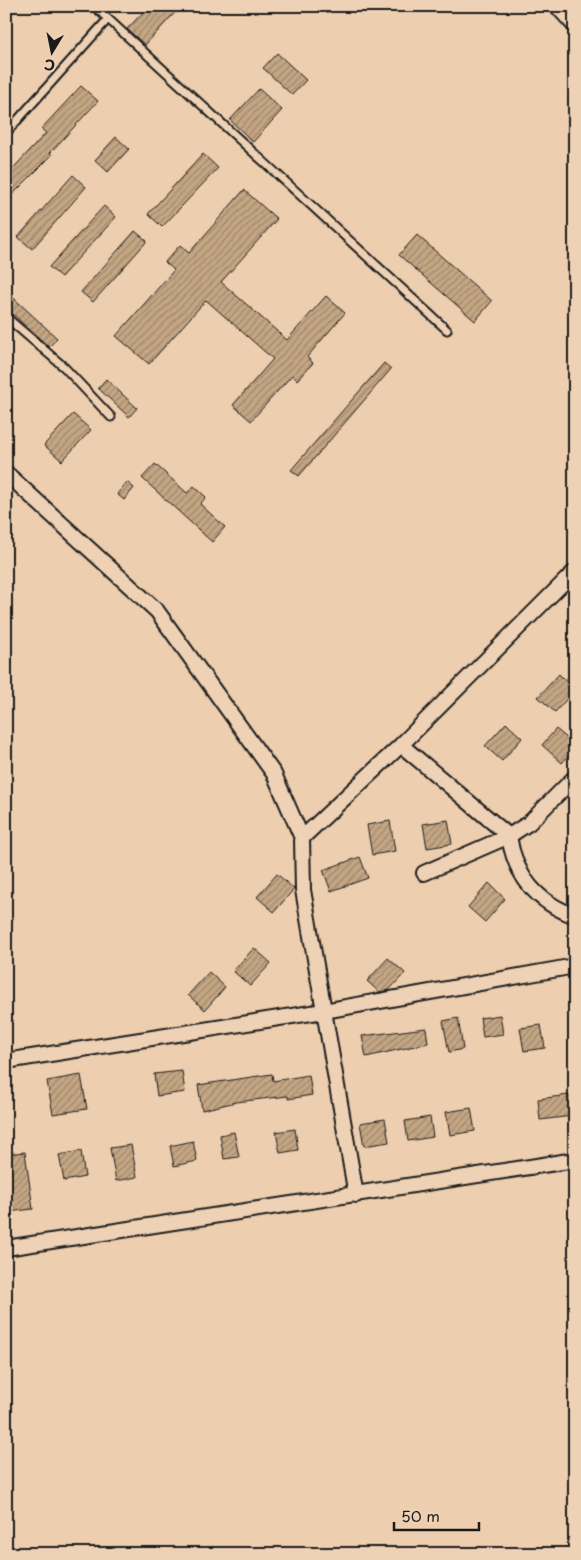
<svg xmlns="http://www.w3.org/2000/svg" width="581" height="1560" font-family="'Playpen Sans',sans-serif">
<style>
.building{fill:url(#building-hatch);stroke:#1c1c1c}
.lines{fill:none;stroke-linecap:round;stroke-linejoin:round}
.service-casing{stroke:#1c1c1c;stroke-width:11}
.minor-casing{stroke:#1c1c1c;stroke-width:18}
.service{stroke:#efd2b6;stroke-width:7}
.minor{stroke:#efd2b6;stroke-width:14}
</style>
<defs>
<pattern id="building-hatch" width="6" height="6" patternUnits="userSpaceOnUse" patternTransform="scale(1.25)"><rect width="6" height="6" fill="#c4a683"/><path d="M-1 1l2-2M0 6l6-6M5 7l2-2" fill="none" stroke="#9e866a"/></pattern>
</defs>
<rect width="100%" height="100%" fill="#edceae"/>
<filter id="ink" filterUnits="userSpaceOnUse"><feTurbulence type="fractalNoise" baseFrequency=".02" numOctaves="2"/><feDisplacementMap in="SourceGraphic" scale="10" xChannelSelector="R" yChannelSelector="G"/><feConvolveMatrix kernelMatrix="1 2 1 2 8 2 1 2 1" color-interpolation-filters="sRGB"/></filter>
<g filter="url(#ink)">
<path class="building" d="M149,6h32l-36,39 -18,-16z
M277,53l29,27 -14,15 -29,-27z
M81,86l17,15 -48,52 2,2 -46,46v-25l40,-43 -5,-4z
M259,89l23,21 -29,32 -23,-22z
M116,137l13,12 -21,23 -13,-12z
M203,154l15,14 -56,59 -14,-13z
M73,175l13,12 -54,62 -14,-12z
M244,190l33,29 -56,63 66,58 39,-44 19,17 -38,44 6,6 -16,17 -5,-5 -41,46 -18,-16 40,-46 -67,-59 -57,64 -33,-28 58,-66 -9,-8 15,-17 9,8z
M104,206l12,11 -55,60 -12,-10z
M135,231l12,10 -54,61 -12,-10z
M417,235l75,66 -17,20 -76,-66z
M6,291l51,47 -8,9 -43,-39z
M384,363l7,6 -92,107 -8,-6z
M106,379l31,29 -8,9 -31,-29z
M73,414l18,16 -29,31 -18,-16z
M155,464l32,29 7,-7 12,11 -6,7 25,23 -13,15 -70,-64z
M127,482l7,6 -10,12 -7,-6z
M559,674l16,16 -20,22 -17,-15z
M506,723l16,15 -20,23 -17,-15z
M556,729l19,16v3l-13,15 -20,-18z
M448,820l4,24 -25,4 -4,-24z
M390,821l5,30 -23,4 -5,-30z
M360,857l8,21 -37,13 -8,-21z
M277,874l17,15 -20,23 -17,-15z
M489,883l16,16 -20,23 -17,-15z
M254,948l17,15 -21,23 -17,-15z
M388,958l17,15 -16,17 -10,2 -12,-11z
M209,972l16,15 -20,23 -17,-15z
M500,1015l3,19 -20,3 -3,-19z
M458,1018l5,31 -14,3 -6,-31z
M541,1025l4,23 -21,3 -4,-23z
M426,1028l2,15 -62,14 -4,-21z
M182,1071l3,21 -28,4 -3,-22z
M272,1074l1,7 36,-6 3,20 -24,4v-3l-52,6 -34,8 -4,-25z
M81,1075l6,34 -34,5 -6,-33z
M569,1095l3,21 -32,4 -2,-21z
M471,1108l4,23 -25,4 -4,-23z
M430,1117l3,20 -25,4 -3,-20z
M385,1119l4,23 -25,4 -4,-23z
M295,1129l3,21 -18,3 -4,-21z
M234,1132l5,25 -15,2 -4,-24z
M193,1141l4,20 -23,5 -4,-20z
M131,1145l6,32 -21,4 -6,-33z
M81,1151l4,26 -21,4 -5,-26z
M25,1152l8,57 -25,3 -2,-58z"/>
<g class="lines">
<defs>
<path id="service" d="M94,6l353,324
M6,133l102,-114
M6,317l58,50 47,50"/>
<path id="minor" d="M557,6l18,20
M6,473l151,138 117,163 28,64 1,52 53,305
M401,745l108,91c6,40 27,66 66,80
M302,838l99,-93 174,-174
M424,873l85,-37 20,-13 46,-46
M6,1061l318,-50 251,-45
M6,1248l569,-88"/>
</defs>
<use href="#service" class="service-casing"/>
<use href="#minor" class="minor-casing"/>
<use href="#service" class="service"/>
<use href="#minor" class="minor"/>
</g>
</g>
<rect width="581" height="1560" fill="none" stroke="#efd2b6" stroke-width="25"/>
<rect x="12" y="12" width="556" height="1535" fill="none" stroke="#1c1c1c" stroke-width="2" filter="url(#ink)"/>
<g transform="translate(52 52) rotate(190)" stroke="#efd2b6" stroke-width="4" paint-order="stroke">
<path d="M0-4L9 19L0 12L-9 19Z" fill="#1c1c1c"/>
<text y="-8" font-size="14" font-weight="bold" text-anchor="middle" fill="#1c1c1c">С</text>
</g>
<path d="M394 1522v8h85v-8" fill="none" stroke="#1c1c1c" stroke-width="2.5"/>
<text x="401" y="1522" font-size="15" fill="#1c1c1c" stroke="#efd2b6" stroke-width="4" paint-order="stroke">50 m</text>
</svg>
